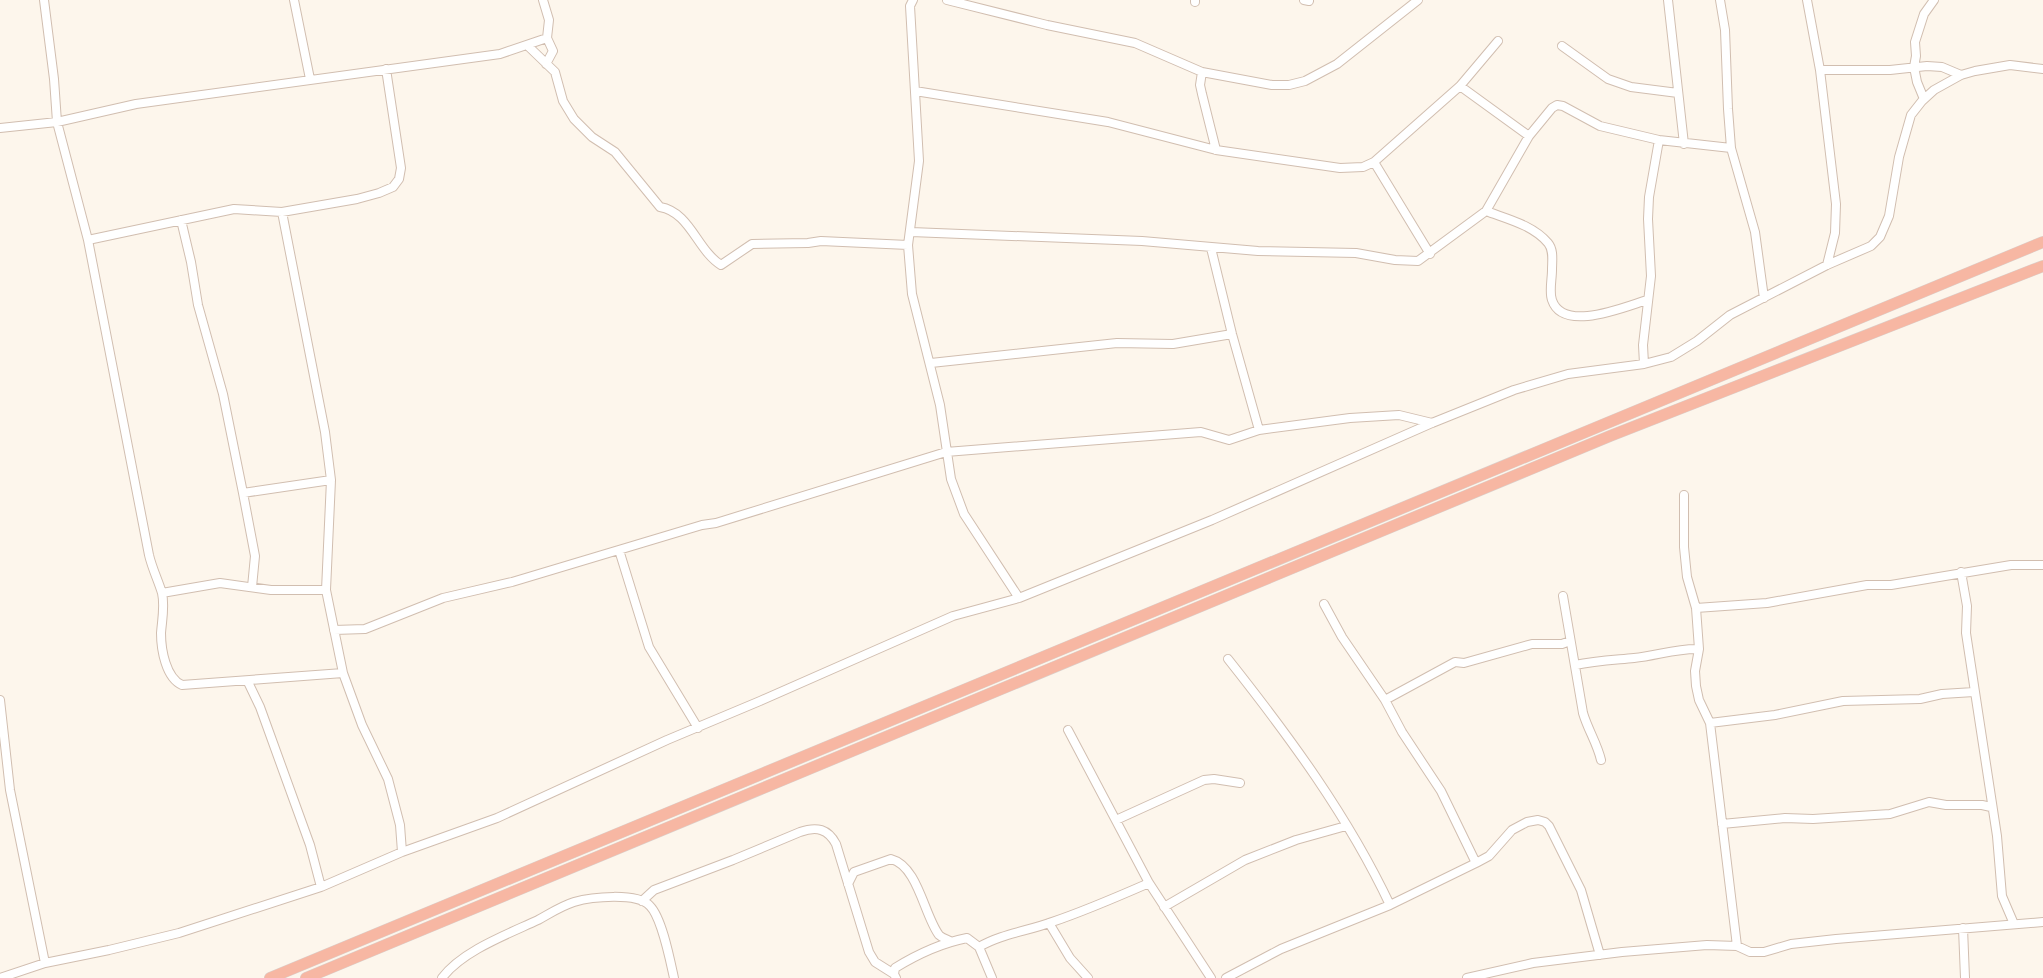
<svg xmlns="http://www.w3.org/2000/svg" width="2043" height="978" font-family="'Nunito Sans',sans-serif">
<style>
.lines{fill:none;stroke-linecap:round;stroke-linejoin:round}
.minor-casing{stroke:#d1beb0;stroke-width:10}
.highway-casing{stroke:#dad1cd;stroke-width:12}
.minor{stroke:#fff;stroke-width:8}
.highway{stroke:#f7b7a3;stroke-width:11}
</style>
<rect width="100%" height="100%" fill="#fdf6ec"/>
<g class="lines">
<defs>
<path id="minor" d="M44,0l10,79 3,43 31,118 61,315c3,13 9,25 13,38 3,13 0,27 -1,40 0,17 5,45 21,52l161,-12
M294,0l16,79
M913,0l-3,6 9,155 -11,84 4,49 28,111 11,74 13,35 55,84
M947,0l100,25 88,18 67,29 70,13h17l16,-4 32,-17 81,-64
M1195,0v2
M1304,0l5,1
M1668,0l16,144
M1720,0l5,30 3,79 3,39 24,84 9,66
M1807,0l13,70 16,134 -1,29 -8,32
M528,46l27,26 8,29 11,18 18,18 23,15 45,55c30,5 37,43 61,58l31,-21 56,-1 13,-2 87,4
M1562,46l46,33 23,8 47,6
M546,64l7,-13 -6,-13
M1820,70h70l37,-4 15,1 19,8
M1202,72l-2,13 2,9 14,56
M1460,86l69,50
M915,91l193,31 108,28 124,18 23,-1 11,-5 86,-76 38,-45
M1924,99l-7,-17 -3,-15 2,-11 -1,-14 9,-28 10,-14
M0,128l57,-6 79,-18 364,-50 47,-16 2,-18 -6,-20
M1374,162l56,92
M1486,211c21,8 47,14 62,32 6,7 4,18 4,27 0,9 -3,22 0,30 11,33 72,7 95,0
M282,212l43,220 6,48 -5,110 17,83 19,52 26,54 12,46 2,27
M181,220l10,42 7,43 25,89 20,99 12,63 -3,31
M911,232l231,9 116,10 98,2 39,7 23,1 68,-50 43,-75 23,-28 5,-3 6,1 37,20 59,14 72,8
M88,240l146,-31 48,3 75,-13 22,-6 14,-6 6,-8 2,-11 -15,-99
M1211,248l21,86 27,96
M931,363l186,-20 56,1 59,-10
M1644,364l-1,-19 8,-69 -3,-57 1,-22 10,-57
M243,493l88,-13
M1684,495v52l3,30 9,31 3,41 -4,22 1,15 3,14 11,23 27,223
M619,550l30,97 49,81
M1961,572l6,34 -1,27 31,203 5,60 12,28
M162,593l58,-10 51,7h55
M1563,596l20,117c5,17 14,30 18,47
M1324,604l18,33 43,63 17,32 39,59 35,72
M1696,608l71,-5 100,-18h24l120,-20h32
M334,630l31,-1 78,-31 69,-16 190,-57 14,-2 230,-71 255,-20 28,8 30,-10 91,-12 49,-3 33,8
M1228,659c61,77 120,157 162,246
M1575,665c20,-4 39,-5 59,-7 22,-2 43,-10 65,-9
M248,682l12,25 50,138 11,42
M0,700l10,90 35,173
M1385,700l70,-38 9,1 68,-19h30l8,-3
M1710,723l65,-8 68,-14 77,-2 22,-5 32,-2
M1068,730l81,153 62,95
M1116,820l88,-40 10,-1 26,4
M1722,824l63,-6 28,1 77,-5 39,-12 17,3h36l9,2
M848,884l6,-12 37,-13c27,7 33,56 48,76 3,3 7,4 11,6
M642,901l12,-11 79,-30 67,-28c17,-6 28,-3 36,12l33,108 6,10 19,12 2,4
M1164,907l81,-47 51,-20 50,-14
M1049,923l21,35 18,20
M1963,928l2,50
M979,947l13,31
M894,974l1,-6c21,-13 47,-25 72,-30l12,9c22,-13 49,-16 73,-25 33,-11 65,-25 97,-39
M0,978l45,-15 64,-13 70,-17 142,-46 81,-35 95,-34 170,-78 93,-39 193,-85 66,-18 193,-78 220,-97 82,-33 54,-16 76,-10 27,-7 26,-16 33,-26 97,-50 44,-19 9,-9 9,-21 10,-59 12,-42 11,-14 12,-11 27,-15 14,-4 35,-6 33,4
M442,978c20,-27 66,-44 96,-58 11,-6 23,-14 36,-18 17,-5 63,-10 76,4 12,12 20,54 24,72
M1226,978l55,-29 109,-44 86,-42 13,-7 23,-26 15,-8 11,-2 7,2 4,4 32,64 19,65
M1467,978l66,-15 89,-11 85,-7 30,1 13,6h14l27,-8 45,-5 207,-17"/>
<path id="highway" d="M270,978l1773,-736
M306,978l1304,-542 433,-170"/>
</defs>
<use href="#minor" class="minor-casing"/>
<use href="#highway" class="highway-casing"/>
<use href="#minor" class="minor"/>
<use href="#highway" class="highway"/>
</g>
</svg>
